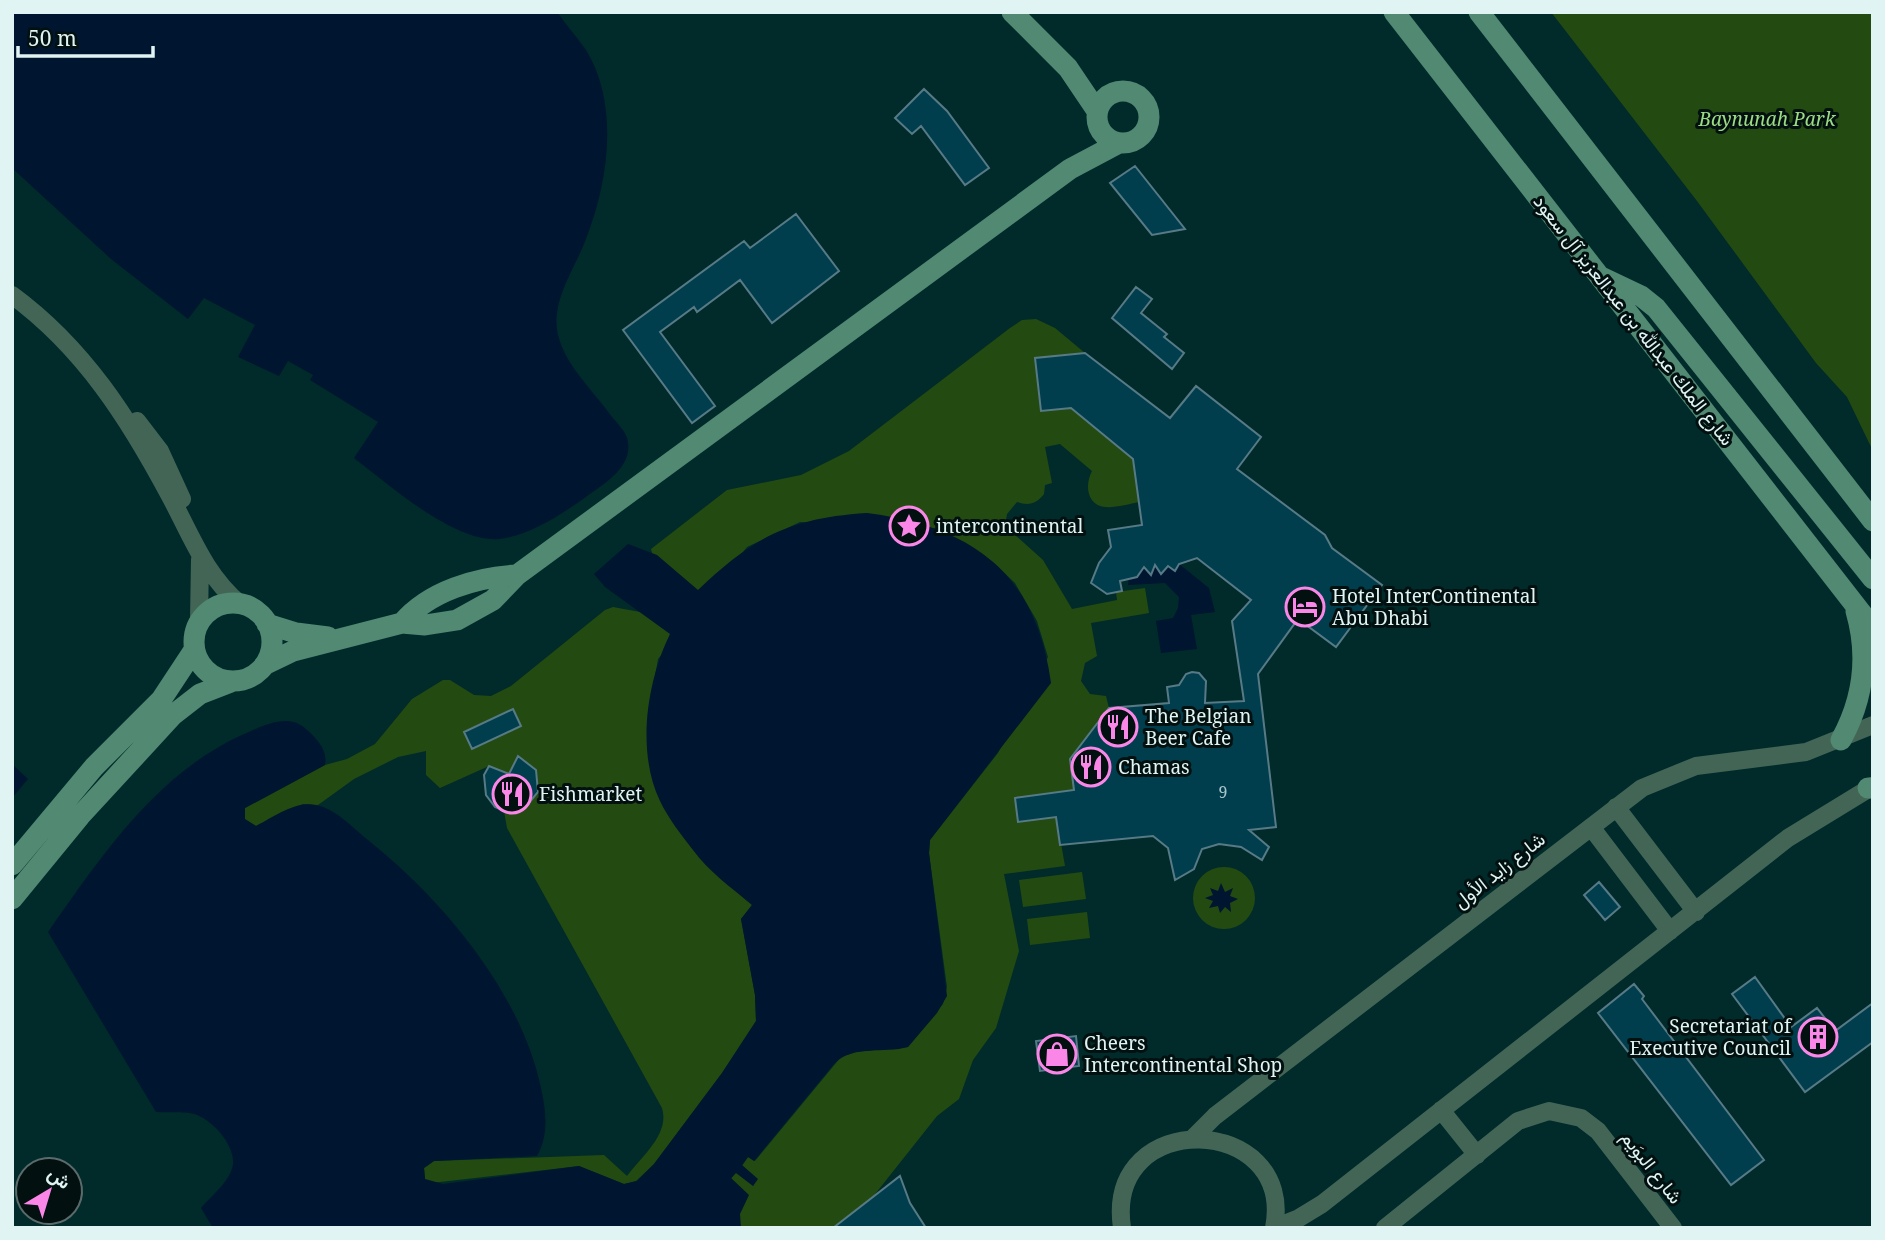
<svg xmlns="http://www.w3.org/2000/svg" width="1885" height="1240" font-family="'Noto Serif',Vazirmatn,serif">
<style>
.green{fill:#234b11}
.water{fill:#00152f}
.building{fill:#003e4e;stroke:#577a86;stroke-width:2}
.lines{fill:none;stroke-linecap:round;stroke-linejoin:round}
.street{stroke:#436556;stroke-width:18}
.secondary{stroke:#518972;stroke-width:21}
.labels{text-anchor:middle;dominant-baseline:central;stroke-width:6;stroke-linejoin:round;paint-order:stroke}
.number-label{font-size:16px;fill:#a7c6ca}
.park-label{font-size:19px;font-style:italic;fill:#9cdc85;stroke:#031010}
.street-label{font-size:19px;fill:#dff4f3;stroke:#031010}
.poi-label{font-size:19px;fill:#dff4f3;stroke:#031010;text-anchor:start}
</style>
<rect width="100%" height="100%" fill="#012b2a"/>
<path class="green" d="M1551,12h322v439l-26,-54 -31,-34 -119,-162z
M1036,319l19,9 30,25 -50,5 6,52 30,-2 62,51 6,43c-10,2 -24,6 -34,5 -19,-2 -20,-23 -13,-36l-32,-27 -15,3 7,36 -7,2 -1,9c-8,10 -15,12 -27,8l-10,12 -2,12 38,34 29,49 45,-9 -1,-8 29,-4 4,25 -58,10 6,33 -12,7 -4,18 9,13 16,2 3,12 -39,51 4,31 -18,25 9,51 -61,8 15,77 -23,77 -23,32 -14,39 -22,17 -73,92 -9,20h-114l-10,-49 5,-7 18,14 -12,-20 6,-9 7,4 86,-104 15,-5 52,-5 35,-43 4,-17 -18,-134 1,-13 68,-87 50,-96 -11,-36 -22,-38 -22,-21 -58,-34 -135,-6 -53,25 -89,112 -9,51v39l11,51 92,105 -11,14 14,76 1,26 -34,52 -68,91 -18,17 -12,3 -45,-18 -148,17 -6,-4 -1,-11 10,-7 170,-6 23,21c15,-20 43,-42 35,-68l-155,-280 -3,-17 20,-2 14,-17 -2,-22 -18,-14 -9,18 -20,-8 -49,22 -14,-13v-24l-28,6 -44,22 -36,26 -15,-1 -47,22 -12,-7 1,-11 80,-43 22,-6 28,-15 37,-45 31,-19h7l24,15 17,1 20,-10 94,-76 8,-3 27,5 15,-48 -4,-15 76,-59 74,-15 48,-24 161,-123 12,-8z
M1193 898a31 31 0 1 1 62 0a31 31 0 1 1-62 0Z
M1082,872l4,27 -63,8 -4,-27z
M1087,912l3,26 -60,7 -3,-26z"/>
<path class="water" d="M12,12h545c9,13 20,25 29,38 34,55 22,133 0,189 -9,24 -26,49 -29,74 -6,40 33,73 55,104 5,6 13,14 15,21 7,23 -14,40 -30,51 -28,20 -63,46 -98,50 -45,4 -112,-56 -145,-81l24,-36 -68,-42 3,-5 -25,-14 -9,15 -41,-19 17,-32 -51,-27 -16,21 -77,-60 -99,-91z
M867,513c106,14 169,60 184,170l-121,157 -1,13 18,143 -10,17 -29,34c-24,7 -55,-3 -74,17l-80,97 -6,-4 -6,8 16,14 -5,7 -17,-13 -5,5 18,17 -9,19 1,14h-528l-12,-20c10,-12 30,-27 32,-44 2,-19 -21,-45 -39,-50 -11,-3 -27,-1 -38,-2l-108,-180c55,-78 111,-163 203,-201 18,-8 39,-17 55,-2 11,10 22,21 19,36l-80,43v11l11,7c18,-9 39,-25 59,-21 20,3 38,23 53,35 75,60 153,153 173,248 5,23 8,47 -4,68l-103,5 -10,7 1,11 18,5 136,-18 45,18 13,-3 17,-17 68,-91 34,-52 -1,-26 -14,-76 11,-14c-20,-17 -43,-33 -59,-55 -11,-14 -25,-32 -33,-49 -24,-50 -13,-120 10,-167l-65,-47 -11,-13 34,-30 29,11 41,35c55,-53 92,-72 169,-77z
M1179,564l30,24 6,24 -24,3 6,34 -36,4 -5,-32 17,-3 5,-10 1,-11 -14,-14 -37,2 2,-18h14l7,7 4,-9 7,9 6,-8 7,5z
M12,764l16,15 -16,19z
M1221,883l4,9 8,-4 -3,8 8,3 -8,4 1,9 -6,-5 -5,6 -2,-7 -9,2 4,-7 -8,-3 8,-3 -3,-7 8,3z"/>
<path class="building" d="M924,89l23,22 42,57 -24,17 -44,-59 -9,8 -17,-16z
M1135,166l50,63 -33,6 -42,-52z
M796,214l43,57 -67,52 -32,-43 -43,32 -3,-5 -34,25 55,74 -23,17 -69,-93 121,-89 6,7z
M1136,287l16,12 -11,14 26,21 -3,3 20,16 -12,16 -60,-51z
M1085,353l85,65 26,-32 65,51 -24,32 88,66 7,13 50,37 -46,62 -38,-28 -40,55 18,153 -27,3 20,17 -7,13 -21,-13 -22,-3 -17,5 -8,20 -19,11 -7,-32 -15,-12 -93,9 -4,-28 -38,5 -3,-24 59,-8 -4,-31 39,-51 60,-5 -2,-16 12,-2 7,-11 6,-2 7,1 7,8 -1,22 39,-2 -12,-80 19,-21 -54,-42 -18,6 -4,7 -7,-5 -7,8 -6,-9 -4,10 -7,-8 -7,10 -17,4 2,10 -15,3 -16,-11 8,-20 12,-16 -3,-17 34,-5 -9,-66 -62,-51 -30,3 -6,-53z
M513,709l8,17 -49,23 -8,-17z
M518,756l18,14 2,22 -14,17 -20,2 -9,-4 -9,-12 -2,-20 5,-9 20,8z
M1599,882l21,25 -15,13 -21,-25z
M1755,977l36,50 26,-19 18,23 38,-28v39l-68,50 -73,-98z
M1634,984l10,12 -2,3 122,161 -33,25 -133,-172z
M1076,1036l3,30 -39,5 -4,-30z
M900,1176l10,27 16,25h-93z"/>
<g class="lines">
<path class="street" d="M12,295c72,53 117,124 158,201 21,39 35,79 70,108
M137,421l23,30 22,48
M199,621l1,-62
M1616,807l80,105
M1591,827l79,104
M1441,1110l36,45
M1194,1137l21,-21 427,-328 54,-22 110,-14 67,-27
M1122,1228c-18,-122 174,-114 152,0
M1274,1228l25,-10 23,-14 466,-366 85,-52
M1385,1228l133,-107 31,-10 32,7 17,13 75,97"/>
<path class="secondary" d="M1012,12l56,56 29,43
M1394,12l479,616
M1479,12l394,509
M1097 117a26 26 0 1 1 52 0a26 26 0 1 1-52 0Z
M1601,277l40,19 15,12 217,271
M194 642a39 39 0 1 1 78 0a39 39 0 1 1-78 0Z
M402,623c27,-32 75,-46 115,-48
M267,624l29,9 32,4
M266,664l27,-13 109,-28 23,2 32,-5 36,-20 24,-25 553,-406 49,-26
M1841,740c22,-40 28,-84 15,-129
M1868,788h5
M12,865l82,-98 67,-67 33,-50
M12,899l68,-83 93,-101 27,-21 31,-12"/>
</g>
<defs>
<symbol id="sight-ring" viewBox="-11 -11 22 22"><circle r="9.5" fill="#031010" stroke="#fa87e7" stroke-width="1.5"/><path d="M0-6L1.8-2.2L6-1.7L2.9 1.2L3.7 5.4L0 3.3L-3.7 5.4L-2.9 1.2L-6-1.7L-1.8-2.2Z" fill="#fa87e7"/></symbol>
<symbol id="hotel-ring" viewBox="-11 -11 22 22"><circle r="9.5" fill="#031010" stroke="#fa87e7" stroke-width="1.5"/><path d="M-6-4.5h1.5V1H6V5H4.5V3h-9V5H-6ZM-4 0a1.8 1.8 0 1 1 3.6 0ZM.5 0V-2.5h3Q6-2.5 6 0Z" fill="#fa87e7"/></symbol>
<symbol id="restaurant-ring" viewBox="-11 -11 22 22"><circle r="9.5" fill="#031010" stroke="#fa87e7" stroke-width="1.5"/><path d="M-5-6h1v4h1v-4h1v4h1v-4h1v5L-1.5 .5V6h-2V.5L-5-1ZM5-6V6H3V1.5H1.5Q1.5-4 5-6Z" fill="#fa87e7"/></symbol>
<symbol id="building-ring" viewBox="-11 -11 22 22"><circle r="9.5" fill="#031010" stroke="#fa87e7" stroke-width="1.5"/><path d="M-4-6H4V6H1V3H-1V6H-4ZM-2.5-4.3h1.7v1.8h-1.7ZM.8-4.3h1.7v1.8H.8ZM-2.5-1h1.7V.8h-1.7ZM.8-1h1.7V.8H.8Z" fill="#fa87e7"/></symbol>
<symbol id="shop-ring" viewBox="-11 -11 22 22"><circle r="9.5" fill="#031010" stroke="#fa87e7" stroke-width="1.5"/><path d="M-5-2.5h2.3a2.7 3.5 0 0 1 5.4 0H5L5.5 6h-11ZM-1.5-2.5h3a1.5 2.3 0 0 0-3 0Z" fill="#fa87e7"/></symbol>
</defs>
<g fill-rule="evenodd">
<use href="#sight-ring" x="887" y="504" width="44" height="44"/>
<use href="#hotel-ring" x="1283" y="585" width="44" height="44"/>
<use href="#restaurant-ring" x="1096" y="705" width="44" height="44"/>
<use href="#restaurant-ring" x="1069" y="745" width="44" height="44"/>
<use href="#restaurant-ring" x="490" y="772" width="44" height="44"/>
<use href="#building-ring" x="1796" y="1015" width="44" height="44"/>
<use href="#shop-ring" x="1035" y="1032" width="44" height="44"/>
</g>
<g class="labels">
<g class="number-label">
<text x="1223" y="792">9</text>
</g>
<g class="park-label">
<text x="1767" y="119">Baynunah Park</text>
</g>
<g class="street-label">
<text transform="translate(1634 320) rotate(52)">شارع الملك عبدالله بن عبدالعزيز آل سعود</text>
<text transform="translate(1499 870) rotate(-38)">شارع زايد الأول</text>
<text transform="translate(1652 1167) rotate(52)">شارع البوَيم</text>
</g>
<g class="poi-label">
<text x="936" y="526">intercontinental</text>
<text x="1332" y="596">Hotel InterContinental<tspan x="1332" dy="22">Abu Dhabi</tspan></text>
<text x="1145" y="716">The Belgian<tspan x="1145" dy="22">Beer Cafe</tspan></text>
<text x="1118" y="767">Chamas</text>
<text x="539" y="794">Fishmarket</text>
<text x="1791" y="1026" text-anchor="end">Secretariat of<tspan x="1791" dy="22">Executive Council</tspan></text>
<text x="1084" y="1043">Cheers<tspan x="1084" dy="22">Intercontinental Shop</tspan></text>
</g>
</g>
<rect width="1885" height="1240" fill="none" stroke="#dff4f3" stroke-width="28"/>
<g transform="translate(49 1191) rotate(38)"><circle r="33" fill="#031010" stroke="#5b6b6b" stroke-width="2"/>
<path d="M0-5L12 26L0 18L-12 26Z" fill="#fa87e7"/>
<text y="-10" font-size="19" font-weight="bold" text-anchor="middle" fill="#dff4f3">ش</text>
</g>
<path d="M18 46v10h135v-10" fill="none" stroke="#dff4f3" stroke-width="3.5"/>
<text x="28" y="46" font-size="21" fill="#dff4f3" stroke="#031010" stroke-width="5" paint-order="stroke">50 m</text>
</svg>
